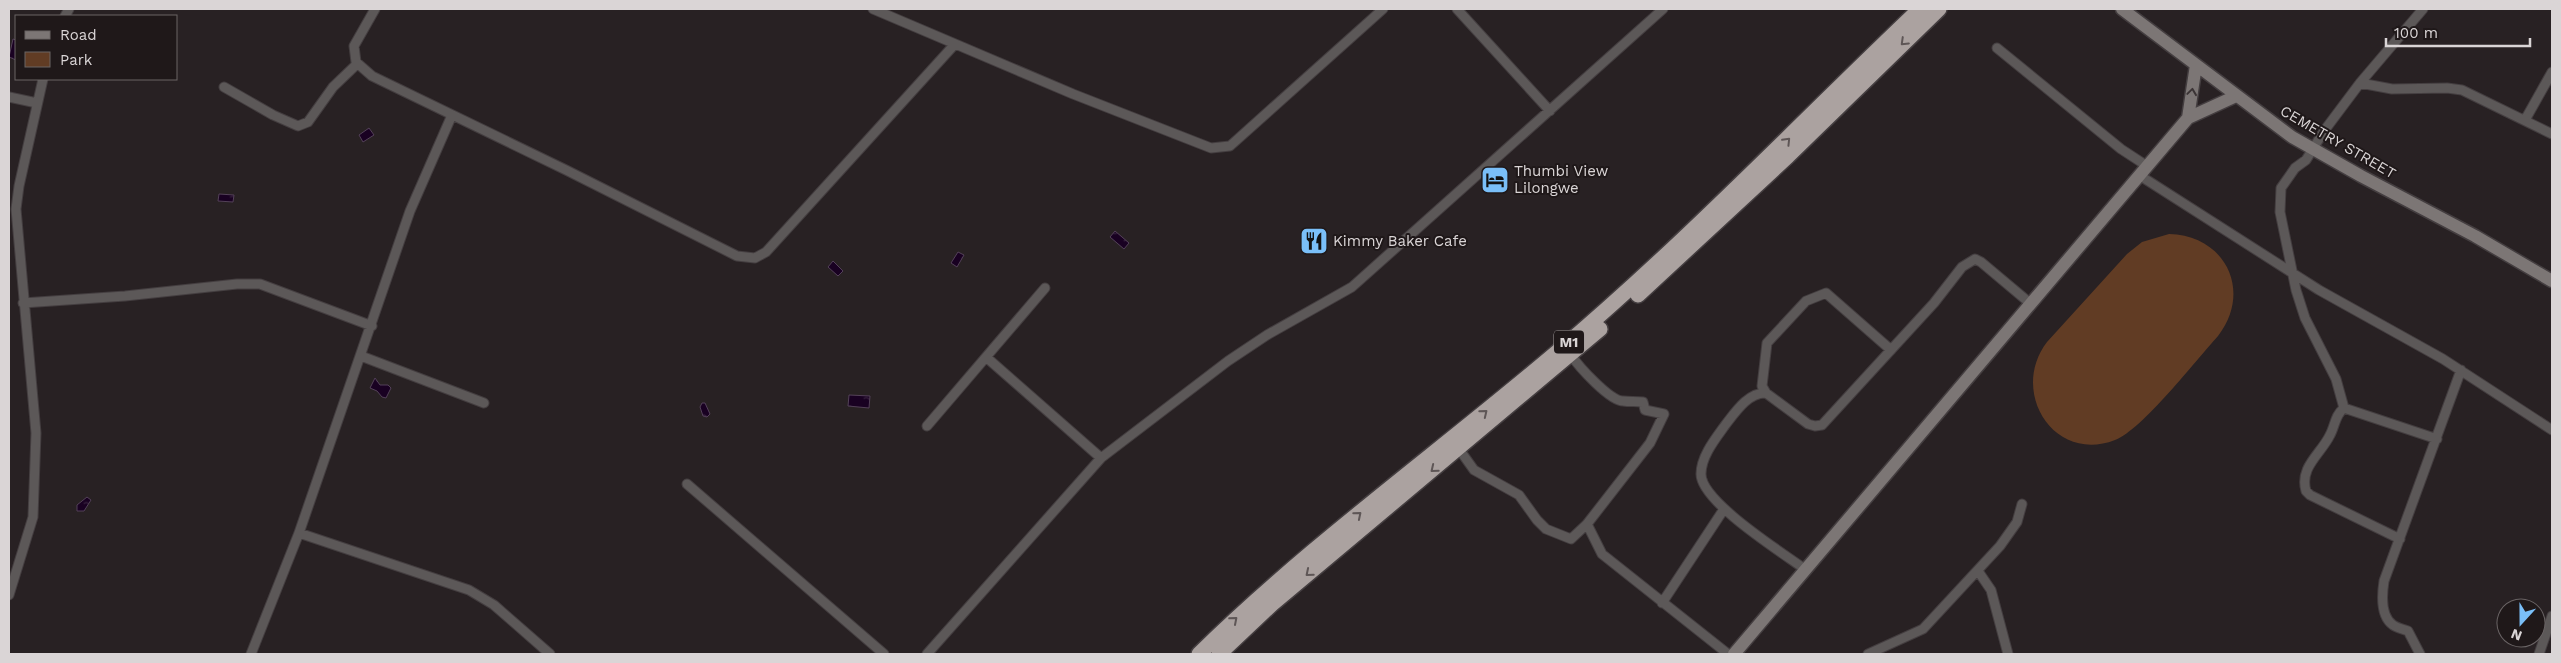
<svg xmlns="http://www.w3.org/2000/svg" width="2561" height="663" font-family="'Work Sans',sans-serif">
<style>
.green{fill:#613c24}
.water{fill:url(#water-ripples);stroke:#534158}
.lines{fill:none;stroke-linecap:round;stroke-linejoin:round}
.street-casing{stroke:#443e40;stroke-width:11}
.secondary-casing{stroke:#443e40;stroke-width:15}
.highway-casing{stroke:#443e40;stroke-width:18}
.street{stroke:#5c5858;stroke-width:9}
.secondary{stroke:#7c7675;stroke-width:12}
.highway{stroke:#aba2a0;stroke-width:15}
.oneway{stroke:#5e5656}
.oneway2{stroke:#3b3435}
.labels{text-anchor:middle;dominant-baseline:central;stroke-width:4;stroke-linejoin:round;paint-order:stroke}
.shield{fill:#1f1819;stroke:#a29c9d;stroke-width:1}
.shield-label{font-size:14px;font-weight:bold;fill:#dad5d6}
.street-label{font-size:15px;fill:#dad5d6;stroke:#1f1819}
.poi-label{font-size:15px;fill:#dad5d6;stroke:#1f1819;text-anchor:start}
</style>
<defs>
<pattern id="water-ripples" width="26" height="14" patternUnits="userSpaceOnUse" patternTransform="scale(1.25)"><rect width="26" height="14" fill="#190122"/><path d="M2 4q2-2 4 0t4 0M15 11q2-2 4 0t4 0" fill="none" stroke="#3a2541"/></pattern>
</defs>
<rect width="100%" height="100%" fill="#282123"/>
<path class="green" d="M2169,234c56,1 84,57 49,102 -22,24 -76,94 -103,104 -61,24 -106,-48 -68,-98l80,-88 15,-12z"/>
<path class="water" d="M13,39l3,1v20l-7,-3z
M369,128l5,7 -11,7 -4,-7z
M219,194l15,1 -1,7 -15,-1z
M1115,231l14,12 -5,6 -14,-12z
M958,252l6,3 -7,12 -6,-4z
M833,261l10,10 -5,5 -10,-9z
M375,378l5,7h8l3,3 -5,10 -4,-1 -5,-6 -7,-3z
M849,395l21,1 -1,12 -21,-2z
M702,403h3l5,11 -3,3 -4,-1 -3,-9z
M87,497l4,3 -7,11h-7v-6z"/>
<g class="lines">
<defs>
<path id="street" d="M375,9l-21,37 2,16 16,14 194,94 171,86 18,2 11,-6 189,-208
M873,9l200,85 138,54 19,-2 153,-137
M1457,9l93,102
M2423,9l-63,74 -36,48 -18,29 -11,8 -14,20 -1,24 16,78 9,28 31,61 8,29 93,31
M65,16l4,-7
M1997,48l124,101 26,17
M2360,83l32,6 55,-1 15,2 90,44
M224,87l49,28 25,11 10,-4 25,-35 24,-23
M9,97l28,6
M2525,120l27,-48
M2139,175l180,115 124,69 109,71
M23,303l102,-7 112,-12h23l112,42
M1571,355c8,12 39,46 52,46 7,1 13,0 20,1l2,8 19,4 -14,29 -63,81 15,30 126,100
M361,356l123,47
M986,357l115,101
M1766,393l-4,-7 5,-43 39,-42 20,-8 65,57
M2344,408c-9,7 -9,18 -14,27 -9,19 -31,32 -24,56l4,4 90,44
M927,426l118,-138
M1459,449l15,21 45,25 18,25 9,9 25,10 16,-15
M687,484l197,170
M299,533l170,57 25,15 56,49
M1806,570c-23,-17 -105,-68 -105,-96 0,-18 15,-36 25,-50 10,-13 23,-32 40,-31l42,31 7,2 7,-1 112,-122 28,-36 13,-8 6,3 50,42
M1978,571l13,19 17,64
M9,595l24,-78 3,-84 -20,-224 3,-23 24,-107
M1662,603l62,-94
M251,654l48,-121 111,-322 42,-96
M927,654l174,-196 127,-97 39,-26 85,-48 311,-278
M1868,654l55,-25 77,-83 17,-24 5,-18
M2420,654l-12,-23c-5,-2 -11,-3 -15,-6 -13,-9 -11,-31 -9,-44l77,-211
M2539,654l13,-38"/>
<path id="secondary" d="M2122,9l170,128 69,39 114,60 77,45
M2188,118l8,-53
M1734,654l454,-536 48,-22"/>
<path id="highway" d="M1638,295l150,-139 151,-147
M1199,654c111,-109 238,-200 357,-301 128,-108 243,-229 364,-344
M1219,654l53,-50 328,-275"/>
</defs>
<use href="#street" class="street-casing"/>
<use href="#secondary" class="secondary-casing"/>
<use href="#highway" class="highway-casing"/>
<use href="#street" class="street"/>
<use href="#secondary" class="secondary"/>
<use href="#highway" class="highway"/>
</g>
<defs><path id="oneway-chevron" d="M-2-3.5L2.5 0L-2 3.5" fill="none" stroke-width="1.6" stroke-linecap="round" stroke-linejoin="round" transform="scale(1.25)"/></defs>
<g class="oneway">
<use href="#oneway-chevron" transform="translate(1904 42) rotate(136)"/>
<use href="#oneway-chevron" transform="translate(1787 141) rotate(-46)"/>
<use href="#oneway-chevron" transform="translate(1484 413) rotate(-39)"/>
<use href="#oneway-chevron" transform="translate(1434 469) rotate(141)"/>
<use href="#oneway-chevron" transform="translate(1358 515) rotate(-40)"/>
<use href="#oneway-chevron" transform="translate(1309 573) rotate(140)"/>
<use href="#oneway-chevron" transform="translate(1234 620) rotate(-41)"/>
</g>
<use class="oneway2" href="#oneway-chevron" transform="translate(2192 92) rotate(-82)"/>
<defs>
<symbol id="hotel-square" viewBox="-11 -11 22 22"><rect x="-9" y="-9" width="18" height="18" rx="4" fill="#7abff8" stroke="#1f1819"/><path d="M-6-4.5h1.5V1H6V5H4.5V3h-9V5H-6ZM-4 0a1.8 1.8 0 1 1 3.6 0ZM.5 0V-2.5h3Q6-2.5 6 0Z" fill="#111"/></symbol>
<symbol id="restaurant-square" viewBox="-11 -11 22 22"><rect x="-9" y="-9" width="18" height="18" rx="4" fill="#7abff8" stroke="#1f1819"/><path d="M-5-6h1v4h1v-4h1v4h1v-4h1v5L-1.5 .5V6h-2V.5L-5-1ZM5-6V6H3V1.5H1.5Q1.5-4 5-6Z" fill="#111"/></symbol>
</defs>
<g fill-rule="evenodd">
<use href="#hotel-square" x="1479" y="164" width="32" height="32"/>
<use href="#restaurant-square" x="1298" y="225" width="32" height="32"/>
</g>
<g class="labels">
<rect class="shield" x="1554" y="330.5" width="30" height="23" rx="4"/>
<g class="shield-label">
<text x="1569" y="342">M1</text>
</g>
<g class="street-label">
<text transform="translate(2338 142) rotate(30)">CEMETRY STREET</text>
</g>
<g class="poi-label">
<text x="1514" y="171">Thumbi View<tspan x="1514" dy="17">Lilongwe</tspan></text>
<text x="1333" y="241">Kimmy Baker Cafe</text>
</g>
</g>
<rect width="2561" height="663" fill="none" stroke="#dad5d6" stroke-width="20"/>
<rect x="15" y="15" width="162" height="65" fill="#1f1819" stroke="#6a6465"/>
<rect x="25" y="31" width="25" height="8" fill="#7c7675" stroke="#6a6465"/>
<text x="60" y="40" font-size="15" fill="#dad5d6">Road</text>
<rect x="25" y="52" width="25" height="15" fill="#613c24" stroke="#6a6465"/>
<text x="60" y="65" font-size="15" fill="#dad5d6">Park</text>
<g transform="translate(2521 623) rotate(201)"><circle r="24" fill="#1f1819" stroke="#6a6465"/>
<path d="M0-4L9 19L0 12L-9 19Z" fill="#7abff8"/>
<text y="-8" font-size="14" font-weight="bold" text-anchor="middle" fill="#dad5d6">N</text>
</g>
<path d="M2386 38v8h144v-8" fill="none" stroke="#dad5d6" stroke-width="2.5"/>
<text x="2394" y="38" font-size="15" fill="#dad5d6" stroke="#1f1819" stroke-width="4" paint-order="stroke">100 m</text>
</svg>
